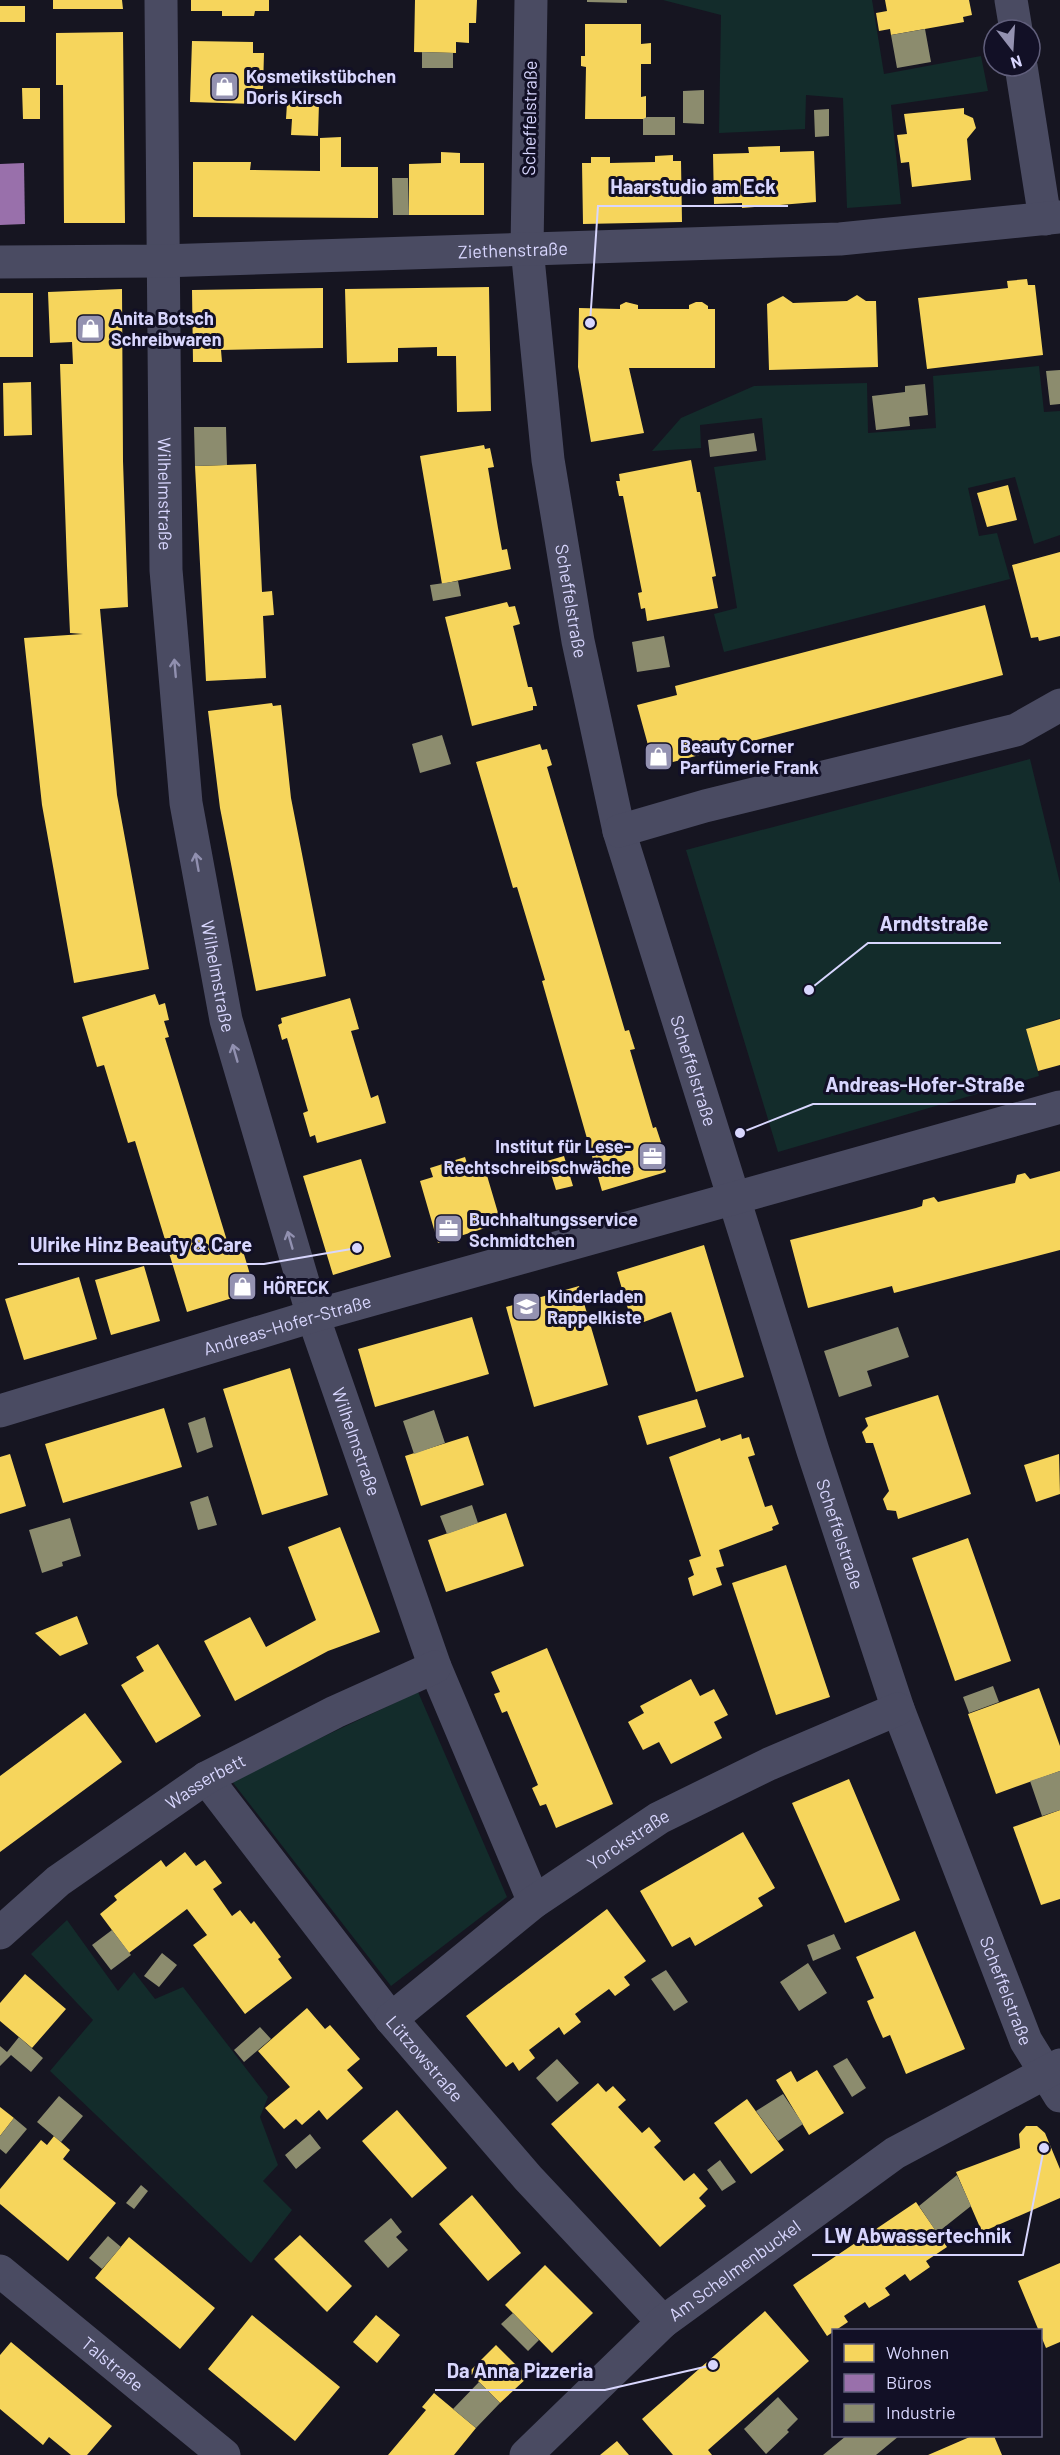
<svg xmlns="http://www.w3.org/2000/svg" width="1060" height="2455" font-family="Barlow,sans-serif">
<style>
.green{fill:#132c2b}
.homes{fill:#f6d55c}
.offices{fill:#9970ab}
.industry{fill:#8c8c6e}
.lines{fill:none;stroke-linecap:round;stroke-linejoin:round}
.minor{stroke:#4a4b62;stroke-width:33}
.oneway{stroke:#9190b0}
.labels{text-anchor:middle;dominant-baseline:central;stroke-width:6;stroke-linejoin:round;paint-order:stroke}
.poi-label{font-size:18px;font-weight:bold;fill:#d8d6fe;stroke:#121026;text-anchor:start}
.street-label{font-size:18px;fill:#d8d6fe;stroke:#121026}
.leader{fill:none;stroke:#d8d6fe;stroke-width:2}
.callout-dot{fill:#d8d6fe;stroke:#121026;stroke-width:2}
.callout-label{font-size:20px;text-anchor:middle;font-weight:bold;fill:#d8d6fe;stroke:#121026;stroke-width:6;stroke-linejoin:round;paint-order:stroke}
</style>
<rect width="100%" height="100%" fill="#161521"/>
<path class="green" d="M663,0h209l12,74 97,-18 7,35 -97,14 10,99 -54,4 -4,-110 -37,-3 -1,34 -86,4 2,-118z
M1039,366l5,46 16,-1v124l-26,9 -19,-67 -47,11 11,48 18,-3 13,46 -286,73 -10,-38 23,-6 -23,-141 52,-7 -4,-42 -62,7 1,23 -49,3 29,-33 73,-32 113,-3 1,50 68,-5 -3,-52z
M1030,759l30,124v135l-34,11 13,47 -261,76 -92,-302z
M418,1692l89,205 -116,89 -160,-206z
M67,1920l51,71 16,-19 21,27 28,-12 85,110 -8,20 18,48 -15,16 29,29 -41,53 -201,-192 43,-51 -62,-66z"/>
<path class="homes" d="M53,0h69l1,9h-70z
M191,0h78v11h-14l-1,5h-32v-5h-31z
M415,0h62l-1,23h-7v20l-13,-1v11l-42,-1z
M885,0h84l3,15 -9,2 1,5 -73,13 -1,-6 -11,2 -3,-18 11,-2z
M0,6h25v16h-25z
M585,24h56v20l10,-1v21h-10v33l5,-1v23h-61l1,-52 -5,-1v-10h4z
M123,32l2,191h-61l-1,-138h-7v-52z
M192,41l61,1v11h11l-1,36h-8v15l-65,-2z
M22,88h18v31h-17z
M287,103h32l-1,33 -27,-1 1,-16h-6z
M964,108v6l9,4 3,10 -9,11 4,41 -59,7 -3,-25 -8,1 -4,-28 10,-1 -3,-20z
M341,137v30h37v51l-185,-1v-55h58l-1,8 70,1v-33z
M780,146v6l34,-1 2,51 -74,6v-5l-28,1 -1,-50 36,-1 -1,-6z
M441,152l19,1v10h24v52h-75v-51l32,-1z
M673,155v6h8l1,61 -99,2 -1,-61h9v-6h19v6l45,-1v-6z
M1027,279l1,6h7l8,70 -116,14 -9,-71 90,-10 -1,-7z
M489,287l2,124 -34,1 -1,-56h-19v-9l-39,1v14l-51,1 -2,-74z
M323,288v60l-102,2 1,12h-29l-1,-72z
M122,289l1,172 5,146 -28,2 17,186 32,174 -75,14 -32,-178 -18,-167 59,-4 -13,-1 -3,-67 -7,-202h13l-1,-22 -22,1 -2,-51z
M0,293h33v64h-33z
M857,295l9,6h10l2,66 -109,3 -2,-66 16,-8 10,7 54,-2z
M626,302l12,3v4h51v-4l7,-3h6l6,4v3h7v59h-86l15,65 -53,9 -13,-75 1,-59 41,1v-4z
M31,382l1,53 -28,1 -1,-53z
M484,445l1,4 5,-1 4,19 -6,1 10,60 4,22 5,-1 4,20 -69,15 -22,-128z
M691,460l6,32h3l16,84 -4,1 6,31 -71,13 -2,-13 -4,1 -3,-16 4,-1 -19,-96h-4l-3,-15h4l-1,-7z
M256,464l6,128 10,-1 2,24 -11,1 3,62 -60,3 -11,-215z
M1008,485l9,35 -30,7 -10,-34z
M1060,552v84l-21,5 -1,-4 -7,1 -19,-73z
M507,602l2,5 6,-1 5,18 -7,2 15,61h4l5,19h-4v4l-61,16 -27,-109z
M985,605l18,70 -349,92 -17,-62 40,-10 -2,-9z
M272,703l1,3 8,-1 10,93 35,178 -70,15 -36,-183 -12,-97z
M540,744l2,6 5,-1 5,16 -5,2 78,264 4,-1 6,19 -5,1 23,78 3,-1 6,18 -3,1 7,26 -64,19 -60,-210 3,-1 -28,-93 -4,1 -37,-126z
M155,994l4,11 6,-2 4,17 -5,1 5,16 -4,1 63,206 12,-3 15,50 -68,21 -52,-171 -7,2 -24,-78 -7,2 -15,-50z
M350,998l9,31 -8,2 20,67 7,-3 8,28 -69,20 -2,-8 -5,2 -7,-24 5,-2 -21,-73 -5,2 -4,-15 4,-2 -1,-5z
M1060,1019v46l-22,6 -12,-42z
M564,1156l9,30 -17,4 -9,-29z
M465,1157l3,9 15,-4 18,61 -63,20 -18,-62 13,-4 -3,-9z
M361,1159l30,98 -58,18 -30,-99z
M1060,1171v79l-166,43 -2,-7 -84,22 -18,-68 126,-32 6,-2 1,-6 11,-3 4,5 72,-18 5,-1 2,-8 8,-2 5,6z
M704,1245l40,132 -48,15 -25,-80 -38,14 -16,-54z
M144,1266l16,55 -49,14 -16,-55z
M79,1277l18,62 -73,21 -19,-61z
M579,1286l29,99 -74,22 -28,-100z
M472,1317l17,57 -114,33 -17,-58z
M290,1368l38,127 -66,20 -39,-126z
M938,1395l33,99 -73,25 -2,-8 -9,-1 -4,-11 6,-8 -16,-48h-7l-4,-11 6,-6 -3,-8z
M697,1399l9,28 -59,18 -9,-29z
M164,1408l18,59 -119,36 -18,-59z
M741,1434l1,5 7,-2 6,18 -7,2 17,50 7,-2 7,19 -7,3 1,3 -54,20 5,16 -8,2 6,17 -29,11 -5,-18 6,-3 -5,-15 12,-4 -32,-99 51,-19 1,3z
M468,1436l16,49 -63,21 -16,-50z
M10,1454l16,52 -26,8v-57z
M1059,1454l1,40 -24,8 -12,-37z
M506,1513l18,53 -78,26 -18,-52z
M340,1527l40,105 -52,19 -93,50 -31,-60 46,-24 16,30 50,-27 -28,-73z
M968,1538l43,123 -56,20 -43,-123z
M786,1565l44,132 -54,18 -44,-132z
M77,1616l11,28 -28,12 -25,-23z
M158,1644l43,72 -45,27 -35,-58 23,-14 -8,-14z
M547,1648l66,156 -57,24 -10,-24 -6,2 -8,-18 6,-3 -31,-74 -5,2 -8,-19 6,-2 -9,-20z
M691,1679l9,17 14,-7 14,26 -14,7 8,16 -51,26 -12,-22 -16,8 -15,-28 16,-9 -4,-7z
M1039,1688l21,58v25l-64,23 -28,-80z
M85,1713l37,49 -122,90v-76z
M849,1779l51,121 -55,23 -53,-120z
M1060,1810v89l-19,6 -28,-78z
M743,1832l32,56 -17,10 5,8 -68,40 -5,-9 -18,10 -32,-56z
M185,1852l11,14 9,-6 17,23 -9,6 19,27 8,-6 11,14 3,-3 27,36 -3,2 14,19 -47,36 -52,-69 14,-10 -20,-26 -58,44 -29,-39 17,-14 -3,-4 47,-36 5,7z
M607,1909l39,52 -22,16 6,8 -15,11 -6,-7 -34,25 6,8 -17,13 -5,-8 -30,23 6,8 -16,13 -6,-9 -7,5 -40,-51z
M915,1931l50,118 -59,25 -16,-39 -7,3 -9,-20 -7,-17 7,-3 -18,-41z
M25,1974l41,35 -34,39 -32,-27v-18z
M307,2008l18,21 5,-4 30,34 -13,11 16,18 -36,32 -8,-10 -17,15 -6,-6 -12,10 -19,-21 25,-21 -32,-36z
M817,2070l27,43 -35,22 -33,-55 15,-9 6,11z
M598,2083l8,9 7,-6 13,14 -8,7 24,26 7,-6 12,14 -7,6 30,34 10,-8 14,16 -9,9 7,8 -46,41 -109,-123z
M747,2099l37,51 -33,24 -37,-51z
M0,2107l14,11 -14,18z
M397,2110l50,58 -35,30 -50,-57z
M1026,2126h11l8,7 15,36v29l-78,34 -26,-60 64,-24 -1,-14z
M54,2136l16,14 -7,9 53,44 -48,58 -68,-57v-15l41,-49 6,5z
M472,2195l49,58 -33,28 -49,-57z
M916,2202l31,45 -21,14 4,6 -20,14 -5,-7 -20,14 5,7 -21,13 -4,-6 -21,14 4,6 -21,14 -34,-51z
M300,2235l52,51 -25,26 -53,-53z
M129,2237l86,71 -35,41 -85,-71z
M1060,2263v79l-14,6 -28,-67z
M545,2265l48,48 -41,40 -47,-48z
M765,2311l44,50 -101,89 4,5h-39l-31,-36z
M252,2315l88,72 -45,54 -87,-72z
M376,2315l24,20 -23,28 -24,-21z
M11,2342l101,84 -25,29h-16l-22,-18 -6,8 -43,-36v-54z
M496,2345l32,32 -28,26 -31,-31z
M434,2393l42,35 -22,27h-66l38,-45 -4,-3z
M972,2436h22l8,19h-74z
M617,2441l12,14h-29z"/>
<path class="offices" d="M24,163l1,61 -25,1v-61z"/>
<path class="industry" d="M587,0h40v3l-40,-1z
M925,29l6,33 -34,6 -6,-33z
M422,52l31,1v15h-31z
M704,90v34l-21,-1v-32z
M829,109v27l-14,1 -1,-27z
M647,117h28v18h-32v-16z
M392,178h16l1,37h-16z
M1060,370v34l-10,1 -4,-34z
M925,384l3,31 -19,2 1,9 -34,4 -4,-34 33,-4v-6z
M194,427h32l1,38 -32,1z
M754,433l3,18 -47,6 -2,-17z
M458,581l3,15 -28,5 -3,-16z
M664,636l6,31 -33,5 -5,-30z
M442,735l9,29 -31,9 -8,-29z
M898,1327l11,30 -42,14 5,15 -33,11 -15,-46z
M434,1410l11,33 -31,11 -11,-33z
M205,1417l8,30 -16,6 -9,-30z
M208,1496l9,29 -19,5 -8,-28z
M472,1505l6,18 -31,11 -7,-18z
M70,1518l11,38 -19,6 1,4 -21,7 -13,-43z
M993,1686l6,16 -30,11 -6,-16z
M1060,1771v39l-18,6 -12,-35z
M112,1930l19,25 -20,15 -19,-25z
M834,1934l7,15 -28,12 -6,-16z
M162,1953l15,12 -18,22 -15,-11z
M808,1963l19,30 -28,18 -19,-29z
M666,1970l22,32 -14,9 -23,-32z
M260,2027l11,12 -27,23 -10,-12z
M19,2037l24,21 -12,14 -20,-17 -11,11v-20l7,6z
M847,2058l19,30 -14,9 -19,-31z
M557,2059l22,24 -22,19 -21,-24z
M783,2094l20,30 -25,17 -22,-30z
M59,2096l24,20 -22,26 -24,-20z
M14,2118l13,11 -21,25 -6,-5v-13z
M310,2134l11,14 -25,21 -11,-14z
M720,2160l16,22 -14,9 -15,-21z
M957,2175l14,31 -34,27 -18,-27z
M141,2185l7,6 -14,18 -8,-6z
M391,2218l11,14 -6,5 12,13 -20,18 -24,-27z
M108,2236l13,11 -19,22 -13,-11z
M513,2313l26,27 -11,11 -27,-27z
M479,2382l21,21 -24,25 -23,-19z
M778,2397l20,22 -11,11 2,2 -23,22 -22,-25z
M846,2436h53l-23,19h-53z"/>
<g class="lines">
<g class="minor">
<path id="s1" d="M161,0l5,570 20,233 40,217 87,296 122,351 99,235"/>
<path id="s2" d="M531,0l-4,248 21,212 30,181 41,190 194,620 85,258 128,332 34,55"/>
<path d="M1011,0l5,30"/>
<path d="M1021,66l24,153"/>
<path id="s3" d="M0,262l161,-1 679,-22 220,-22"/>
<path d="M619,831l86,-25 311,-76 44,-25"/>
<path id="s4" d="M0,1411l313,-95 747,-209"/>
<path id="s5" d="M206,1778l185,241 137,159 135,144"/>
<path id="s6" d="M0,1933l58,-52 148,-103 129,-66 100,-45"/>
<path id="s7" d="M391,2019l143,-117 125,-84 110,-54 129,-55"/>
<path id="s8" d="M0,2271l224,184"/>
<path id="s9" d="M526,2455l137,-133 232,-169 165,-88"/>
</g>
</g>
<defs><path id="oneway-shaft" d="M-6 0H5M1.5-3L5.5 0L1.5 3" fill="none" stroke-width="1.6" stroke-linecap="round" stroke-linejoin="round" transform="scale(1.5)"/></defs>
<g class="oneway">
<use href="#oneway-shaft" transform="translate(175 668) rotate(-95)"/>
<use href="#oneway-shaft" transform="translate(197 862) rotate(-100)"/>
<use href="#oneway-shaft" transform="translate(235 1053) rotate(-106)"/>
<use href="#oneway-shaft" transform="translate(290 1240) rotate(-106)"/>
</g>
<defs>
<symbol id="shop-square" viewBox="-11 -11 22 22"><rect x="-9" y="-9" width="18" height="18" rx="4" fill="#9492b1" stroke="#121026"/><path d="M-5-2.5h2.3a2.7 3.5 0 0 1 5.4 0H5L5.5 6h-11ZM-1.5-2.5h3a1.5 2.3 0 0 0-3 0Z" fill="#fff"/></symbol>
<symbol id="office-square" viewBox="-11 -11 22 22"><rect x="-9" y="-9" width="18" height="18" rx="4" fill="#9492b1" stroke="#121026"/><path d="M-6-3h4V-5.5h4V-3h4V5H-6ZM-1-4.5V-3h2v-1.5ZM-6 0V1H6V0Z" fill="#fff"/></symbol>
<symbol id="school-square" viewBox="-11 -11 22 22"><rect x="-9" y="-9" width="18" height="18" rx="4" fill="#9492b1" stroke="#121026"/><path d="M0-5L7-2L0 1L-7-2ZM-4 1L0 2.5L4 1V4Q0 6-4 4Z" fill="#fff"/></symbol>
</defs>
<g fill-rule="evenodd">
<use href="#shop-square" x="208" y="70" width="33" height="33"/>
<use href="#shop-square" x="74" y="312" width="33" height="33"/>
<use href="#shop-square" x="642" y="740" width="33" height="33"/>
<use href="#office-square" x="636" y="1140" width="33" height="33"/>
<use href="#office-square" x="432" y="1212" width="33" height="33"/>
<use href="#shop-square" x="226" y="1270" width="33" height="33"/>
<use href="#school-square" x="510" y="1290" width="33" height="33"/>
</g>
<g class="labels">
<g class="poi-label">
<text x="246" y="76">Kosmetikstübchen<tspan x="246" dy="21">Doris Kirsch</tspan></text>
<text x="111" y="318">Anita Botsch<tspan x="111" dy="21">Schreibwaren</tspan></text>
<text x="680" y="746">Beauty Corner<tspan x="680" dy="21">Parfümerie Frank</tspan></text>
<text x="631" y="1146" text-anchor="end">Institut für Lese-<tspan x="631" dy="21">Rechtschreibschwäche</tspan></text>
<text x="469" y="1219">Buchhaltungsservice<tspan x="469" dy="21">Schmidtchen</tspan></text>
<text x="263" y="1287">HÖRECK</text>
<text x="547" y="1296">Kinderladen<tspan x="547" dy="21">Rappelkiste</tspan></text>
</g>
<g class="street-label">
<text transform="translate(529 118) rotate(-89)">Scheffelstraße</text>
<text stroke="none"><textPath href="#s3" startOffset="513">Ziethenstraße</textPath></text>
<text stroke="none"><textPath href="#s1" startOffset="494">Wilhelmstraße</textPath></text>
<text stroke="none"><textPath href="#s2" startOffset="604">Scheffelstraße</textPath></text>
<text stroke="none"><textPath href="#s1" startOffset="980">Wilhelmstraße</textPath></text>
<text stroke="none"><textPath href="#s2" startOffset="1090">Scheffelstraße</textPath></text>
<text stroke="none"><textPath href="#s4" startOffset="300">Andreas-Hofer-Straße</textPath></text>
<text stroke="none"><textPath href="#s1" startOffset="1466">Wilhelmstraße</textPath></text>
<text stroke="none"><textPath href="#s2" startOffset="1576">Scheffelstraße</textPath></text>
<text stroke="none"><textPath href="#s6" startOffset="256">Wasserbett</textPath></text>
<text stroke="none"><textPath href="#s7" startOffset="298">Yorckstraße</textPath></text>
<text stroke="none"><textPath href="#s2" startOffset="2062">Scheffelstraße</textPath></text>
<text stroke="none"><textPath href="#s5" startOffset="356">Lützowstraße</textPath></text>
<text stroke="none"><textPath href="#s9" startOffset="279">Am Schelmenbuckel</textPath></text>
<text stroke="none"><textPath href="#s8" startOffset="146">Talstraße</textPath></text>
</g>
</g>
<path class="leader" d="M590 323L598 206H788M809 990L868 943H1001M740 1133L813 1104H1036M357 1248L264 1264H18M1044 2148L1023 2255H812M713 2365L605 2390H435"/>
<g class="callout-dot">
<circle cx="590" cy="323" r="6"/>
<circle cx="809" cy="990" r="6"/>
<circle cx="740" cy="1133" r="6"/>
<circle cx="357" cy="1248" r="6"/>
<circle cx="1044" cy="2148" r="6"/>
<circle cx="713" cy="2365" r="6"/>
</g>
<g class="callout-label">
<text x="693" y="194">Haarstudio am Eck</text>
<text x="934" y="931">Arndtstraße</text>
<text x="925" y="1092">Andreas-Hofer-Straße</text>
<text x="141" y="1252">Ulrike Hinz Beauty &amp; Care</text>
<text x="918" y="2243">LW Abwassertechnik</text>
<text x="520" y="2378">Da Anna Pizzeria</text>
</g>
<rect x="832" y="2329" width="210" height="108" fill="#121026" stroke="#615f7c" stroke-width="1.5"/>
<rect x="844" y="2344" width="30" height="18" fill="#f6d55c" stroke="#615f7c" stroke-width="1.5"/>
<text x="886" y="2359" font-size="18" fill="#d8d6fe">Wohnen</text>
<rect x="844" y="2374" width="30" height="18" fill="#9970ab" stroke="#615f7c" stroke-width="1.5"/>
<text x="886" y="2389" font-size="18" fill="#d8d6fe">Büros</text>
<rect x="844" y="2404" width="30" height="18" fill="#8c8c6e" stroke="#615f7c" stroke-width="1.5"/>
<text x="886" y="2419" font-size="18" fill="#d8d6fe">Industrie</text>
<g transform="translate(1012 48) rotate(163)"><circle r="28" fill="#121026" stroke="#615f7c" stroke-width="1.5"/>
<path d="M0-4.5L10 22L0 15L-10 22Z" fill="#9492b1"/>
<text y="-9" font-size="16" font-weight="bold" text-anchor="middle" fill="#d8d6fe">N</text>
</g>
</svg>
